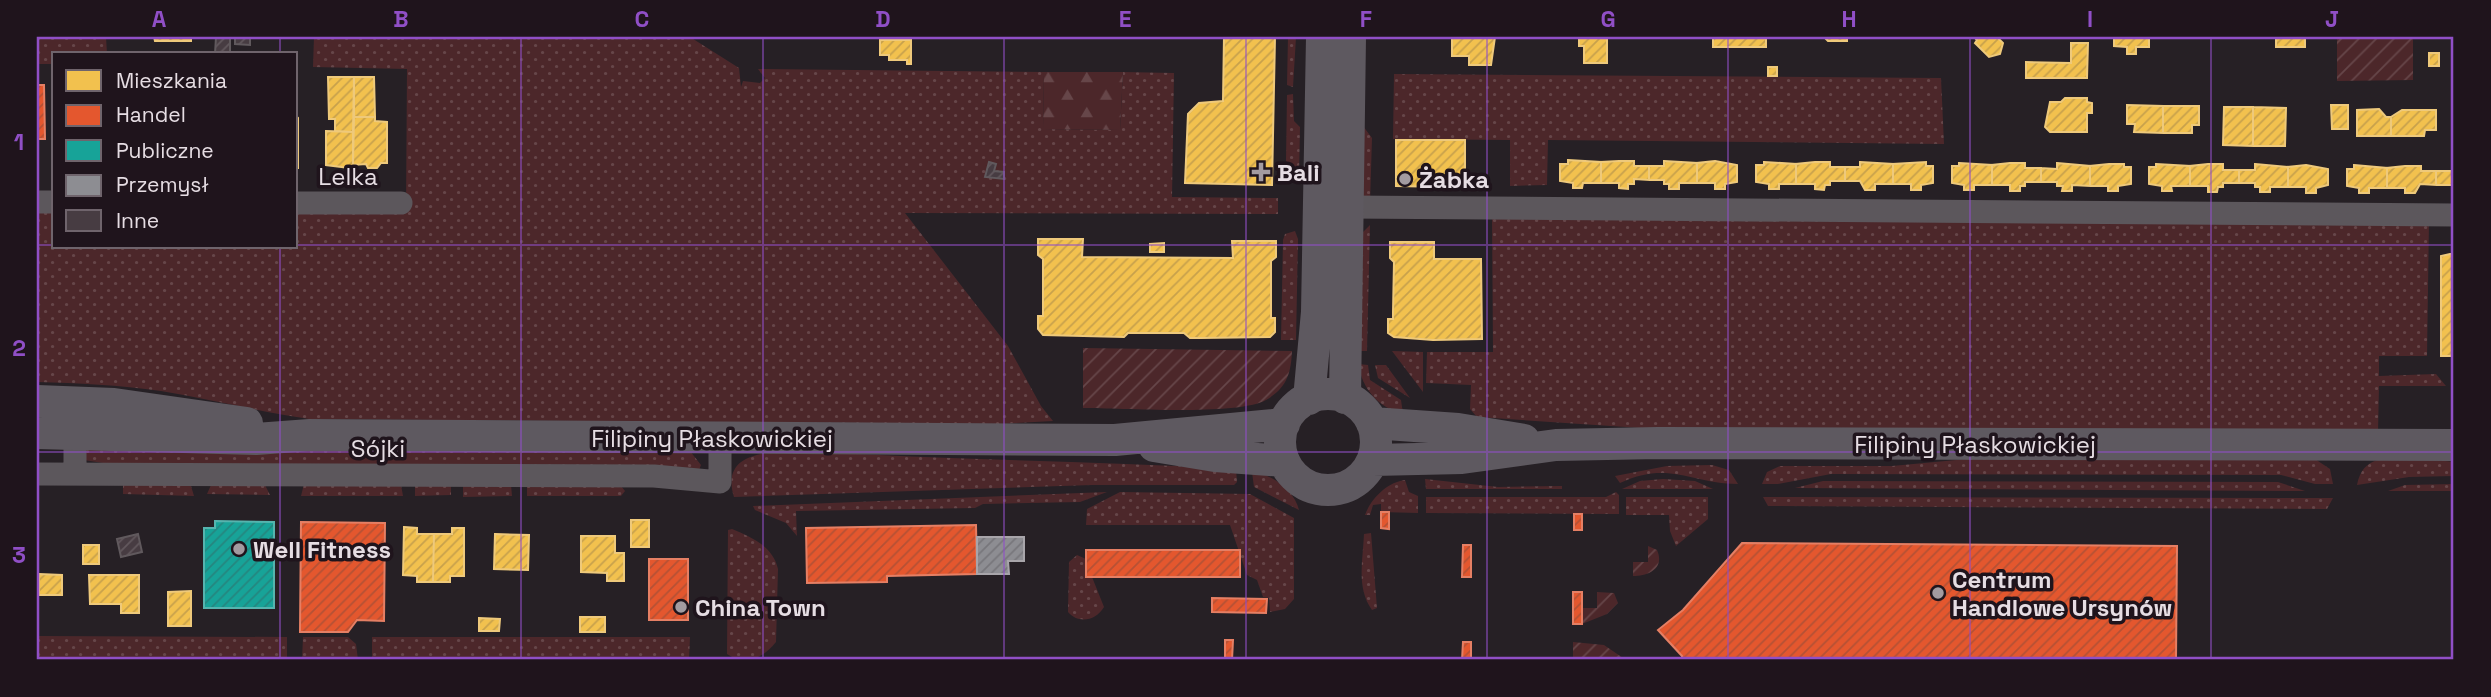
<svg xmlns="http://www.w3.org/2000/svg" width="2491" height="697" font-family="'Space Grotesk',sans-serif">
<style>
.grass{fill:url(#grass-dots)}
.forest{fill:url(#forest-firs)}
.garden{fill:url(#garden-furrows)}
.homes{fill:url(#homes-hatch);stroke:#eec97b;stroke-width:2}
.shops{fill:url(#shops-hatch);stroke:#e57f64;stroke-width:2}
.public{fill:url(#public-hatch);stroke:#55b4ae;stroke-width:2}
.industry{fill:url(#industry-hatch);stroke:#a8a5aa;stroke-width:2}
.building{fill:url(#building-hatch);stroke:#60595d;stroke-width:2}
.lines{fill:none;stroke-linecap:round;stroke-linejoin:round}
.street{stroke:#5c575c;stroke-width:23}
.secondary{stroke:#5e5960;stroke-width:32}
.grid{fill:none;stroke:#904fc6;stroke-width:2;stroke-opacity:0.55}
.poi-dot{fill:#a39ba0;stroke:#1f141c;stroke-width:2.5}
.labels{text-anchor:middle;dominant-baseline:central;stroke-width:7;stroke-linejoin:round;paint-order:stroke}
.poi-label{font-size:24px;font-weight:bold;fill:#e6dde3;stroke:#1f141c;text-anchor:start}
.street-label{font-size:24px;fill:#e6dde3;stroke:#1f141c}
.neatline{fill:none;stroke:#904fc6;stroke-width:2.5}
.grid-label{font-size:23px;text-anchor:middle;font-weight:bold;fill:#904fc6}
</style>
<defs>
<pattern id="grass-dots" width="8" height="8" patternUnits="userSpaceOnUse" patternTransform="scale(1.75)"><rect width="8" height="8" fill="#4c272a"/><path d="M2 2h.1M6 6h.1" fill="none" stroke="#664649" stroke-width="1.8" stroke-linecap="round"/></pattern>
<pattern id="forest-firs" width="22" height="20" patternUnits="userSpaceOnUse" patternTransform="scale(1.75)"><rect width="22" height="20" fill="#4c272a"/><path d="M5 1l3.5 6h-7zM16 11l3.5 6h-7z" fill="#664649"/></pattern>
<pattern id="garden-furrows" width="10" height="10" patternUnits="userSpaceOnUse" patternTransform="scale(1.75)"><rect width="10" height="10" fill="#4c272a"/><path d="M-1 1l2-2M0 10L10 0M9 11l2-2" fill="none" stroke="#664649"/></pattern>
<pattern id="homes-hatch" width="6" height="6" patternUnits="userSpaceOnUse" patternTransform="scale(1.75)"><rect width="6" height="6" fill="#f2c14e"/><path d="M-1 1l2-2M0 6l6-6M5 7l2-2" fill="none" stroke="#c7a14c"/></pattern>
<pattern id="shops-hatch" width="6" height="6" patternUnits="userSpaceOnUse" patternTransform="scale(1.75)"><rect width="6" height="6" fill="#e4572e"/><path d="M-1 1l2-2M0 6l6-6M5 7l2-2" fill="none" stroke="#b45135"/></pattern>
<pattern id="public-hatch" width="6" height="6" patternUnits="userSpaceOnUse" patternTransform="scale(1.75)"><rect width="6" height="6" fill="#17a398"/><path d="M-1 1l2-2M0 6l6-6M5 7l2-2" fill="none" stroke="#25867f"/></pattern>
<pattern id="industry-hatch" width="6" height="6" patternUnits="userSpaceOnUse" patternTransform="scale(1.75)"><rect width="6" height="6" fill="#8d8d92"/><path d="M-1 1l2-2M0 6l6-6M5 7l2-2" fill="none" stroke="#77767b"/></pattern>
<pattern id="building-hatch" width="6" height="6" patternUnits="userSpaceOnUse" patternTransform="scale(1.75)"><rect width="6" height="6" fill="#473c42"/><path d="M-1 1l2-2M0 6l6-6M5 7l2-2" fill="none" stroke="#62585d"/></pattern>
</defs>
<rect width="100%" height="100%" fill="#262025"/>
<path class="grass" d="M37,37h69l1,17h-53v10h-17z
M314,37h376l49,31 2,19 2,-6 17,2 5,-5 -7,-9 286,3 -1,57 77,1 3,-58 51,1 -2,124 106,1v16l-373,-1 103,133 33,60 12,15 -54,3 -690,-5c-50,-7 -98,-20 -148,-28 -42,-6 -83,-8 -124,-9v-170h17v35h242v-35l110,-1 1,-142 -94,-2z
M1288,37h8l-3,50 -6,-2z
M1394,74l547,4 3,66 -396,-4 -1,45 -37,1v-46l-117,-1z
M1293,94l1,27 6,6 -1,51 -13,-17 1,-66z
M1363,126l9,12 -2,65 -10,-7z
M1492,215l937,5 -2,136h-48v20l57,-2 10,12h-67l-1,46 -722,-3 -179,-12 -7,-8 1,-24 -45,-2 1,-31h66z
M1370,225l-3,126h-10l4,-117z
M1295,231l3,8 -2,101h-15l2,-100 2,-6z
M1392,351l31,1v40z
M1358,364l10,1 2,15 31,20 2,14c-25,-7 -40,-24 -45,-50z
M1375,365h11l24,33 -32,-20z
M84,450l606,1 11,14 -2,5 -596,-7 -19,-3z
M804,451c144,9 288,10 432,18l1,13 -3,3h-142l-358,12c-15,-48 40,-45 70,-46z
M2412,457l42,5v14l-45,1 -52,8c6,-30 29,-27 55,-28z
M1967,459h348l15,10 3,15h-18l-34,-9 -450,-1 -53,10h-16l5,-12 13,-6h112z
M1712,465l17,5 9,14c-46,0 -69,-24 -118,-1l-5,-7 52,-10z
M1252,472c20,2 42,18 47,38l-45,-23z
M1425,479l73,8 64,-1v3h-136z
M1663,479l32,2 18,8h-91l18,-8z
M1405,480l4,12 9,4v17l-37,-1v-8l-8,1 -3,10h-5c6,-17 23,-33 40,-35z
M1823,481l455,1 27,9 -510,-3z
M123,483l68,3 3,10 -71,-2z
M304,484l97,1 2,11h-102z
M2454,484v7h-66l17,-6z
M211,485h54l5,10 -63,-1z
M415,485h36v10l-36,1z
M463,485h48l1,11 -49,1z
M527,486h94l4,5 -4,5h-94z
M1107,492l-27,10 -97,2 -8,4 -179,3 1,25 -11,-13 -31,-13 -2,-4z
M1120,492l130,2 44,24v81l-9,10 -15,3 -1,-14 -6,-1 -6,-17 -10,-5 -17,-50h-144l1,-16z
M1616,492l3,3v19l-193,-1v-16h180z
M1626,497h82v22l-32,27 -6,-15 -1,-16h-43z
M1763,497l570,1 -6,11 -559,-3z
M732,529c19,8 41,17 46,40l-2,73c-13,16 -30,25 -49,12l1,-124z
M1371,533l6,75 -5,2c-16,-22 -9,-50 -8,-76z
M1077,555l9,4v18h6l12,30c-8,14 -26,17 -36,5l1,-50z
M37,636l250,1v23h-250z
M303,637h45l8,7 2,16h-56z
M372,637h318l-1,23h-317z"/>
<path class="forest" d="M1044,72h79l-3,58 -77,-1z"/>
<path class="garden" d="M2337,37h76v43l-76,1z
M1083,348l209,3c-1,22 -5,37 -26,49 -28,16 -145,8 -183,8z
M1648,546l9,4c8,18 -8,26 -24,26v-14h15z
M1597,592l17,1 4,10 -11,11 -25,10v-16h15z
M1573,642l31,3 22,15 -53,-3z"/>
<path class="homes" d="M154,37h37v4h-36z
M1224,37h51l-3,148 -87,-2 3,-69 11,-11 24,-2z
M1452,37h43l-4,28h-22v-9h-17z
M1579,37h28v26h-23v-17h-5z
M1713,37h53v10h-53z
M1824,37h23v4h-19z
M1974,37h23l6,6 -3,11 -11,3 -14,-14 2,-3z
M2114,37h41h-6v10h-13v7h-9v-7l-13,-1z
M2276,37h29v10h-29z
M880,40h31v24h-4v-4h-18v-5h-9z
M2071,43h17l-1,35h-61v-16l45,1z
M2429,53h10v13h-10z
M1768,67h9v9h-9z
M328,77h26l-1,55 -18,-1v-12h-6z
M354,77h20l1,40h-21z
M2065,98h22v4l5,1v10h-5v19h-37l-5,-5 5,-25h11z
M2127,105l36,1v27l-29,-1 1,-8h-8z
M2331,105h17v24h-16z
M2163,106h36v19h-7v8h-29z
M2224,107h29v39l-30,-1z
M2253,107l33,1 -1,38h-32z
M2379,109l7,8h5v19h-34v-26z
M2402,110h34v20h-11l-1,6h-33v-19z
M296,116l2,2v50h-2z
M354,117h21v4l12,1v41h-6l-4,5h-9l-2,-4 -13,1z
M326,131l27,1v33l-4,3 -23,-3z
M1396,140h69v43h-22v4l-47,-1z
M1568,160l33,2v21h-18l-1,5h-9v-5l-13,-2v-17h8z
M1619,161h15v5h15v14l-15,-1v5h-6v5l-9,-1v-5h-18v-21z
M1664,161l33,2v20h-18v6h-10v-5h-5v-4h-15v-14h15z
M1715,161l22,4v17l-12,2v5h-10v-6h-18v-20z
M1764,162l32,2v20h-17v5h-10v-5l-13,-2v-17h8z
M1815,162h15v5h15v14h-15v4h-5l-1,5 -9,-1v-5h-19v-20z
M1860,162l33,2v20h-18v6h-10l-5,-9h-15v-14h15z
M1926,162v4h7v17l-12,2v5h-10v-6h-18v-20z
M1959,163l33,2v20h-18v5h-10v-5l-12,-2v-17h7z
M2010,163h15v5h16v14h-16v4h-5v5h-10v-6h-18v-20z
M2057,163l33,3v20l-18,-1v6h-10l1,-5h-6v-4h-16v-14l16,1z
M2109,164h15v3h7v17l-13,2v5h-10v-5h-18v-20z
M2156,164l34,2v20h-19l1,5h-10v-5l-13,-2v-17h7z
M2208,164h15v6h16v13h-16v4h-5l-1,5h-9v-6h-18v-20z
M2255,164l33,3v20h-18v5h-10v-5h-5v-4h-16v-13h16z
M2306,165l22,4v16l-12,3v5h-10v-6h-18v-20z
M2354,165l33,3v20h-18v5h-10v-5l-12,-2v-17h7z
M2405,166h16v5h15v14l-16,-1 -5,9h-10v-5h-18v-20z
M2452,166l2,23 -2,-4h-16v-14h16z
M1038,239h45l-1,18 151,1 -1,-17h44v16l-5,4v57h4v14l-5,5 -69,1h-11l-6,-5h-56l-4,4 -81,-2 -5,-6v-13h5v-57l-5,-4z
M1390,242h44v17h47l1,80 -49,1 -39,-3 -6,-4v-14h5v-7l1,-50 -4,-4z
M1164,243v9h-14v-8z
M2450,254h4v102h-13v-100z
M631,520h18v27h-18z
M404,527l13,1v6h17l-1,48h-16v-6l-14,-1z
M452,528h12v48h-14v6h-17l1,-48h18z
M495,534l34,1 -1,35 -34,-1z
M581,536h34v17h9v28h-17v-8l-26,-1z
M83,545h16v19h-16z
M39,574l23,1v20h-23z
M89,575h50v38h-18v-9h-31z
M191,591v35h-23v-34z
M580,617h25v15h-25z
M479,618l21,1 -1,12h-20z"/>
<path class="shops" d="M37,85h7l1,54h-8z
M1381,512h8v17l-8,-1z
M1574,514h8v16h-8z
M301,522l84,1 -1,98 -27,-1 -9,12h-48z
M976,525l1,49 -90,2v6l-80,1 -1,-55z
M1742,543l435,3 -1,114h-494v-4l-24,-26 25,-20z
M1463,545h8v32h-9z
M1086,550h154v27h-154z
M649,559h39v61h-39z
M1573,592h9v32h-9z
M1212,598l55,1 -1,14 -54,-1z
M1225,640h8l-1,20h-7z
M1463,642h8v18h-9z"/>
<path class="public" d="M215,521l59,1v86h-70v-80h11z"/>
<path class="industry" d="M977,537h47v24h-16l1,13h-32z"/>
<path class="building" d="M216,37h14v17h-15z
M235,37l15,1v7l-15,-1z
M989,162l7,2 -2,7 10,1v7l-19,-2z
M138,534l4,18 -21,5 -4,-18z"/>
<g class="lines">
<path class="street" d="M37,202h17
M296,203h105
M1347,207l1107,8
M75,433v41
M37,474l617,2 66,6v-44"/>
<path class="secondary" d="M1280 442a48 48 0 1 1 96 0a48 48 0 1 1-96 0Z
M1345,398l5,-361
M1309,399l8,-87 5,-275
M37,401l77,3 133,19
M1372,423l86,6 66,11
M37,433l219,6 54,-4 805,5 169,-16
M1154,446l61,10 69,5
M1373,460l89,-2 94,-13 102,-2 796,2"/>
</g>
<path class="grid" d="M280,37v17M521,37v623M763,37v623M1004,37v623M1246,37v623M1487,37v623M1728,37v623M1970,37v623M2211,37v623M37,245h17M296,245h2158M280,247v413M37,452h2417"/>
<g class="poi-dot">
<path d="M1257.5 161.5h7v7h7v7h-7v7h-7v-7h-7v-7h7z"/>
<circle cx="1405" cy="179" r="7"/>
<circle cx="239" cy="549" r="7"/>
<circle cx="1938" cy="593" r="7"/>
<circle cx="681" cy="607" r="7"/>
</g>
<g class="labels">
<g class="poi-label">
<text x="1277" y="172">Bali</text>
<text x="1419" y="179">Żabka</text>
<text x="253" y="549">Well Fitness</text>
<text x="1952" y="579">Centrum<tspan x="1952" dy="28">Handlowe Ursynów</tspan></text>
<text x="695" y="607">China Town</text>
</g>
<g class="street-label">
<text x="348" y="176">Lelka</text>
<text x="712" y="438">Filipiny Płaskowickiej</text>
<text x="1975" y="444">Filipiny Płaskowickiej</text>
<text x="378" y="448">Sójki</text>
</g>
</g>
<rect width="2491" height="697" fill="none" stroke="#1f141c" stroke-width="77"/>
<rect x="52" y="52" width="245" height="196" fill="#1f141c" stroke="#6f646c" stroke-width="2"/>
<rect x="66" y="70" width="35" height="21" fill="#f2c14e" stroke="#6f646c" stroke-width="2"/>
<text x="116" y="88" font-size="21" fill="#e6dde3">Mieszkania</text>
<rect x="66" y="105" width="35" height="21" fill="#e4572e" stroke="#6f646c" stroke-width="2"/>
<text x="116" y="122" font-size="21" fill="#e6dde3">Handel</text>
<rect x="66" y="140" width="35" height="21" fill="#17a398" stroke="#6f646c" stroke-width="2"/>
<text x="116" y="158" font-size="21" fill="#e6dde3">Publiczne</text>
<rect x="66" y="175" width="35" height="21" fill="#8d8d92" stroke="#6f646c" stroke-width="2"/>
<text x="116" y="192" font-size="21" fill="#e6dde3">Przemysł</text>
<rect x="66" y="210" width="35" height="21" fill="#473c42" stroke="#6f646c" stroke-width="2"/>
<text x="116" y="228" font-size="21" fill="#e6dde3">Inne</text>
<rect x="38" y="38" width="2414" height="620" class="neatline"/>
<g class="grid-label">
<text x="159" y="27">A</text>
<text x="401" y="27">B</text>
<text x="642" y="27">C</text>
<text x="883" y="27">D</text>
<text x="1125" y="27">E</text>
<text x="1366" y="27">F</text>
<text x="1608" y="27">G</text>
<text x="1849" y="27">H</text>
<text x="2090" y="27">I</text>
<text x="2332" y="27">J</text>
<text x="19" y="150">1</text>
<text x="19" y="356">2</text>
<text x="19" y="563">3</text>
</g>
</svg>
